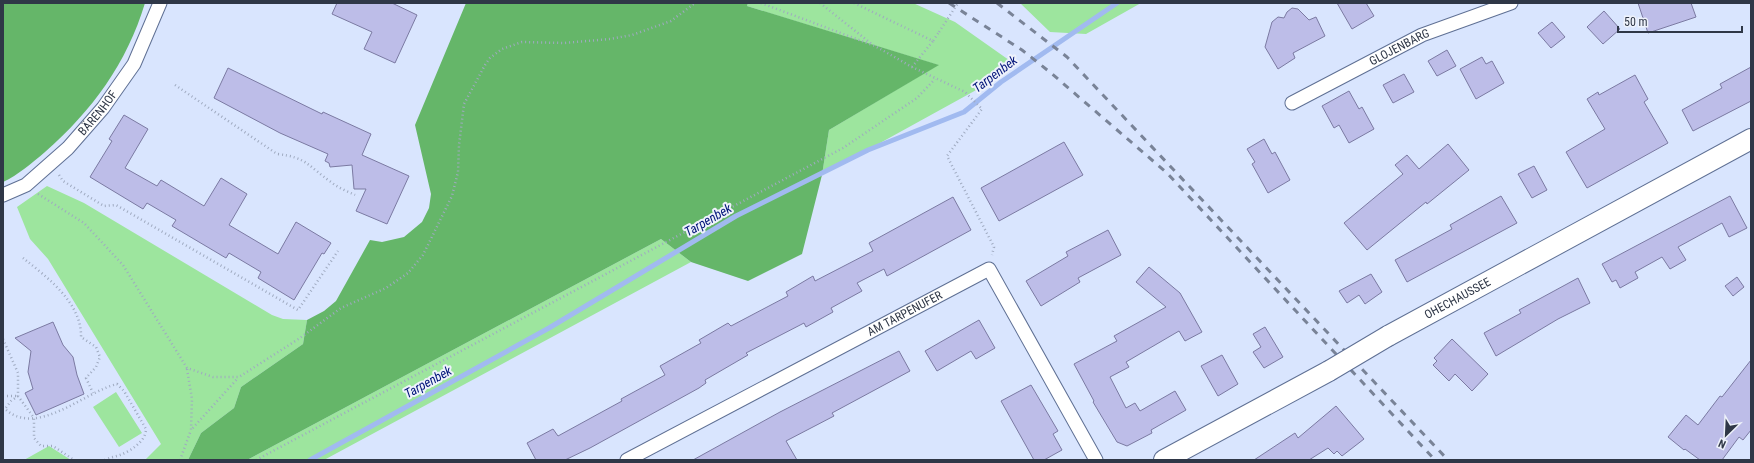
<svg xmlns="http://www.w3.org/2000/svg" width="1754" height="463" font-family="'Roboto Condensed',sans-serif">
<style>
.green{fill:#9de59e}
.forest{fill:#65b669}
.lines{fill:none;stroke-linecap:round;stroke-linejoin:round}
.stream{stroke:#a1baf0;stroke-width:5}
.building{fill:#bdbde8;stroke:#7b7aa2}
.street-casing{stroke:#5f7094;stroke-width:15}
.primary-casing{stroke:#5f7094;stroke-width:22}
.path{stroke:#9faac0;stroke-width:2.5;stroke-dasharray:1 3;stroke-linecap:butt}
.street{stroke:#fff;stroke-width:13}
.primary{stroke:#fff;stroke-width:20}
.rail{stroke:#798397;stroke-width:3;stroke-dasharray:7 7;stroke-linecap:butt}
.primary-bridge-casing{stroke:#5f7094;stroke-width:22;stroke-linecap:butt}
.path-bridge{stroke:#9faac0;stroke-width:2.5;stroke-dasharray:1 3;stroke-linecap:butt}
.primary-bridge{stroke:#fff;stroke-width:20}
.labels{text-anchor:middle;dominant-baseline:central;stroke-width:4;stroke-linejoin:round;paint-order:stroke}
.street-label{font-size:12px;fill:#2f3747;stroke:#eef2fb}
.water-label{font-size:13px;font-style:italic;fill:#03157a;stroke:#eef2fb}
</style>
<rect width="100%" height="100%" fill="#d9e5fe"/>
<path class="green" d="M748,3h165l42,19 61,43 -18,13 -176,97 7,-45 109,-65 -191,-59z
M1020,3h121l-55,31 -36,-2z
M47,186l37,17 188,112 11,4 24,1 -4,24 -62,43 -7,21 -33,25 -13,27h-43l16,-16 -113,-185 -18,-20 -13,-32z
M661,239l30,23 -367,198h-77z
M116,392l26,41 -23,14 -26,-40z
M49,446l22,14h-47z"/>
<path class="forest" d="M3,3h142c-18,60 -53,108 -100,149 -13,11 -27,23 -42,30z
M466,3h282l-1,3 192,59 -110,65 -7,45 -20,79 -54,27 -57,-19 -30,-23 -414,221h-59l13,-27 33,-25 7,-21 62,-43 4,-24 17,-9 12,-10 34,-61 12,2 22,-5 18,-15 7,-14 2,-14 -16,-69z"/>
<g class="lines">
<path class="stream" d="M310,460l239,-132 187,-112 132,-66 96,-38 37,-30 116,-79"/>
</g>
<path class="building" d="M337,3h55l25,12 -22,48 -31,-14 8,-17 -40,-18z
M1337,3h29l8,13 -22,13z
M1638,3h53l5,14 -48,16z
M1292,8l6,1 11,11 7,-3 9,19 -32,17 2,5 -17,11 -13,-22 7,-25 6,-5 6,1 3,-6z
M1604,11l16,18 -17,15 -16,-17z
M1552,22l13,15 -14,11 -13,-15z
M1447,50l9,16 -19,10 -9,-15z
M1482,57l4,7 6,-3 12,22 -28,16 -16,-30z
M1751,67v34l-58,30 -11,-21 40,-22 -2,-4z
M228,68l94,46 1,-2 48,22 -9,21 47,21 -22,48 -31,-13 10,-22h-12l-2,-24 -22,2 -1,-4 -4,-2 3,-7 -48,-21 -66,-35z
M1404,74l10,18 -21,11 -10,-18z
M1635,75l13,24 -4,3 24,41 -81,45 -21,-36 39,-23 -18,-30 11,-7 1,3z
M1349,91l10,18 3,-2 12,22 -25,14 -10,-18 -5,3 -12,-22z
M124,115l24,14 -23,39 32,18 4,-6 43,26 17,-28 26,16 -18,31 49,29 18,-32 35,21 -7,11 -2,-1 -28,47 -36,-22 3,-6 -32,-19 -3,5 -54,-32 4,-6 -29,-17 -4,6 -53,-32 22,-36 -3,-2z
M1264,139l8,15 3,-2 15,28 -22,13 -16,-29 3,-2 -8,-13z
M1064,142l19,33 -84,46 -18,-33z
M1448,144l21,26 -42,34 -1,-2 -59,48 -23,-27 59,-49 -8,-9 12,-10 12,14z
M1534,166l13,24 -15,8 -14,-24z
M1501,196l16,27 -110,59 -12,-22 57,-31 -2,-4z
M1730,196l17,32 -18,9 -7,-14 -44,24 8,13 -16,9 -8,-12 -27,15 3,6 -18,10 -4,-8 -4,2 -10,-18z
M953,197l18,33 -84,46 -3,-7 -27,14 5,8 -31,17 2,4 -27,15 -2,-4 -58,30 2,2 -43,25 1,3 -7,5 -109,60 -25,12h-29l-9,-17 26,-14 5,7 64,-35 -1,-2 44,-24 -5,-9 41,-23 -2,-3 29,-17 3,3 57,-30 -2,-4 27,-16 2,5 58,-30 -4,-8z
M1108,230l13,25 -43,23 2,4 -39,24 -15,-25 42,-25 -2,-4z
M1149,267l31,26 22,39 -17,9 -6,-10 -53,31 3,5 -19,10 16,31 9,-5 5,8 35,-20 11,19 -35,20 1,3 -25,13 -10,-4 -24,-40 1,-1 -20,-37 43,-23 -3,-5 52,-29 -30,-25z
M1371,274l11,18 -17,12 -6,-9 -12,8 -8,-12z
M1737,277l7,10 -11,9 -8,-10z
M1578,278l12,25 -32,16 -62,37 -12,-23 37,-20 -2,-3z
M979,320l16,28 -19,11 -5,-8 -34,20 -12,-20z
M53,322l10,23 10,12 4,18 7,19 -48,21 -11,-22 8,-4 -5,-17 3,-21 -16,-13z
M1265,327l18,30 -19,11 -11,-16 8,-5 -8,-13z
M1452,339l36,35 -16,17 -17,-17 -6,7 -16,-16 4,-4 -3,-3z
M899,351l11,20 -78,42 2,3 -48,25 11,19h-104l87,-48z
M1222,355l16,29 -20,12 -17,-30z
M1751,360v70l-8,10 -4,-3 -17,23h-22l-15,-11 -1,1 -16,-13 18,-22 12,10 22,-29 2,1z
M1031,385l27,46 -5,3 9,16 -18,10h-10l-33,-59z
M1336,406l28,33 -22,17 -5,-5 -3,3 -6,-6 -19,12h-55l41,-27 3,5z"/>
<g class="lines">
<defs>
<g id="street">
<path id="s1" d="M1292,103l130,-68 89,-32"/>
<path id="s2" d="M3,195l23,-10 42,-37 35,-40 31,-44 26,-61"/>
<path id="s3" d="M627,460l362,-191 107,191"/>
</g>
<g id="primary">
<path id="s4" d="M1388,336l363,-197"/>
<path d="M1164,460l165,-89"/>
</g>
</defs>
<use href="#street" class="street-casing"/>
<use href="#primary" class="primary-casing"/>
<path class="path" d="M761,3l114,43 37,21 53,25 17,17 -35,47 47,91 -2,8
M820,3l53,42
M854,3l79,38 6,-9
M912,67l21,-26
M175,85l102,69c30,3 32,13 54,28 7,6 16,9 24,13
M59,175l4,6 41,25 12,-1 182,105 40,-59
M38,194l46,29 39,42 64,103 26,9h26l61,-39 41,-30 45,-20 22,-15 15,-18 29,-59 6,-24 1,-27 5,-41 21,-39 5,-7 12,-9 20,-7 42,1 46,-4 22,-4 39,-14 24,-18
M23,258c24,19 59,45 58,79l15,10 4,10 -4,10 -10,11 7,15
M3,339l15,34v23l16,22v20l7,8h12l21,14
M187,369l5,30 -1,31 47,-52
M3,396h14
M18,396l-7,5 -6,8c32,29 79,-17 112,-25l7,7 22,38c0,12 -15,22 -26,26 -5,2 -10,2 -15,5
M180,460l11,-30
M256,460l587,-312 74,-50 18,-19"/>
<use href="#street" class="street"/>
<use href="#primary" class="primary"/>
<path class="rail" d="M949,3l73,47 29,23 116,100 268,287
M997,3l70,54 381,403"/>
<defs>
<path id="primary-bridge" d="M1329,371l59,-35"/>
</defs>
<use href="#primary-bridge" class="primary-bridge-casing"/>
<path class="path-bridge" d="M939,32l19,-29"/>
<use href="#primary-bridge" class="primary-bridge"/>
</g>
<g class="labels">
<g class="street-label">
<text stroke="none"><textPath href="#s1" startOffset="121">GLOJENBARG</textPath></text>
<text stroke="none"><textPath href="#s2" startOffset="127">BÄRENHOF</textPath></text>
<text stroke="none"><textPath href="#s4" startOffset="79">OHECHAUSSEE</textPath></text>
<text stroke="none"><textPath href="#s3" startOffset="314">AM TARPENUFER</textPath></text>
</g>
<g class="water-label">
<text transform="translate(995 74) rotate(-37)">Tarpenbek</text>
<text transform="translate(708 220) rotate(-30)">Tarpenbek</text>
<text transform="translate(428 382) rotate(-29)">Tarpenbek</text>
</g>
</g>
<rect width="1754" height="463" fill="none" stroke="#2f3747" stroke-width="8"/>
<g transform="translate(1726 435) rotate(204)" stroke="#eef2fb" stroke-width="3" paint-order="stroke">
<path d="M0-3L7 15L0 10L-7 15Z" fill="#2f3747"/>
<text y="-6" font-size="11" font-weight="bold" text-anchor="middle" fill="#2f3747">N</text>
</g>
<path d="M1618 26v6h124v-6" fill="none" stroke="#2f3747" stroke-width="2"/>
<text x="1624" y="26" font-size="12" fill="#2f3747" stroke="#eef2fb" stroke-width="3" paint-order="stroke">50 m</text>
</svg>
